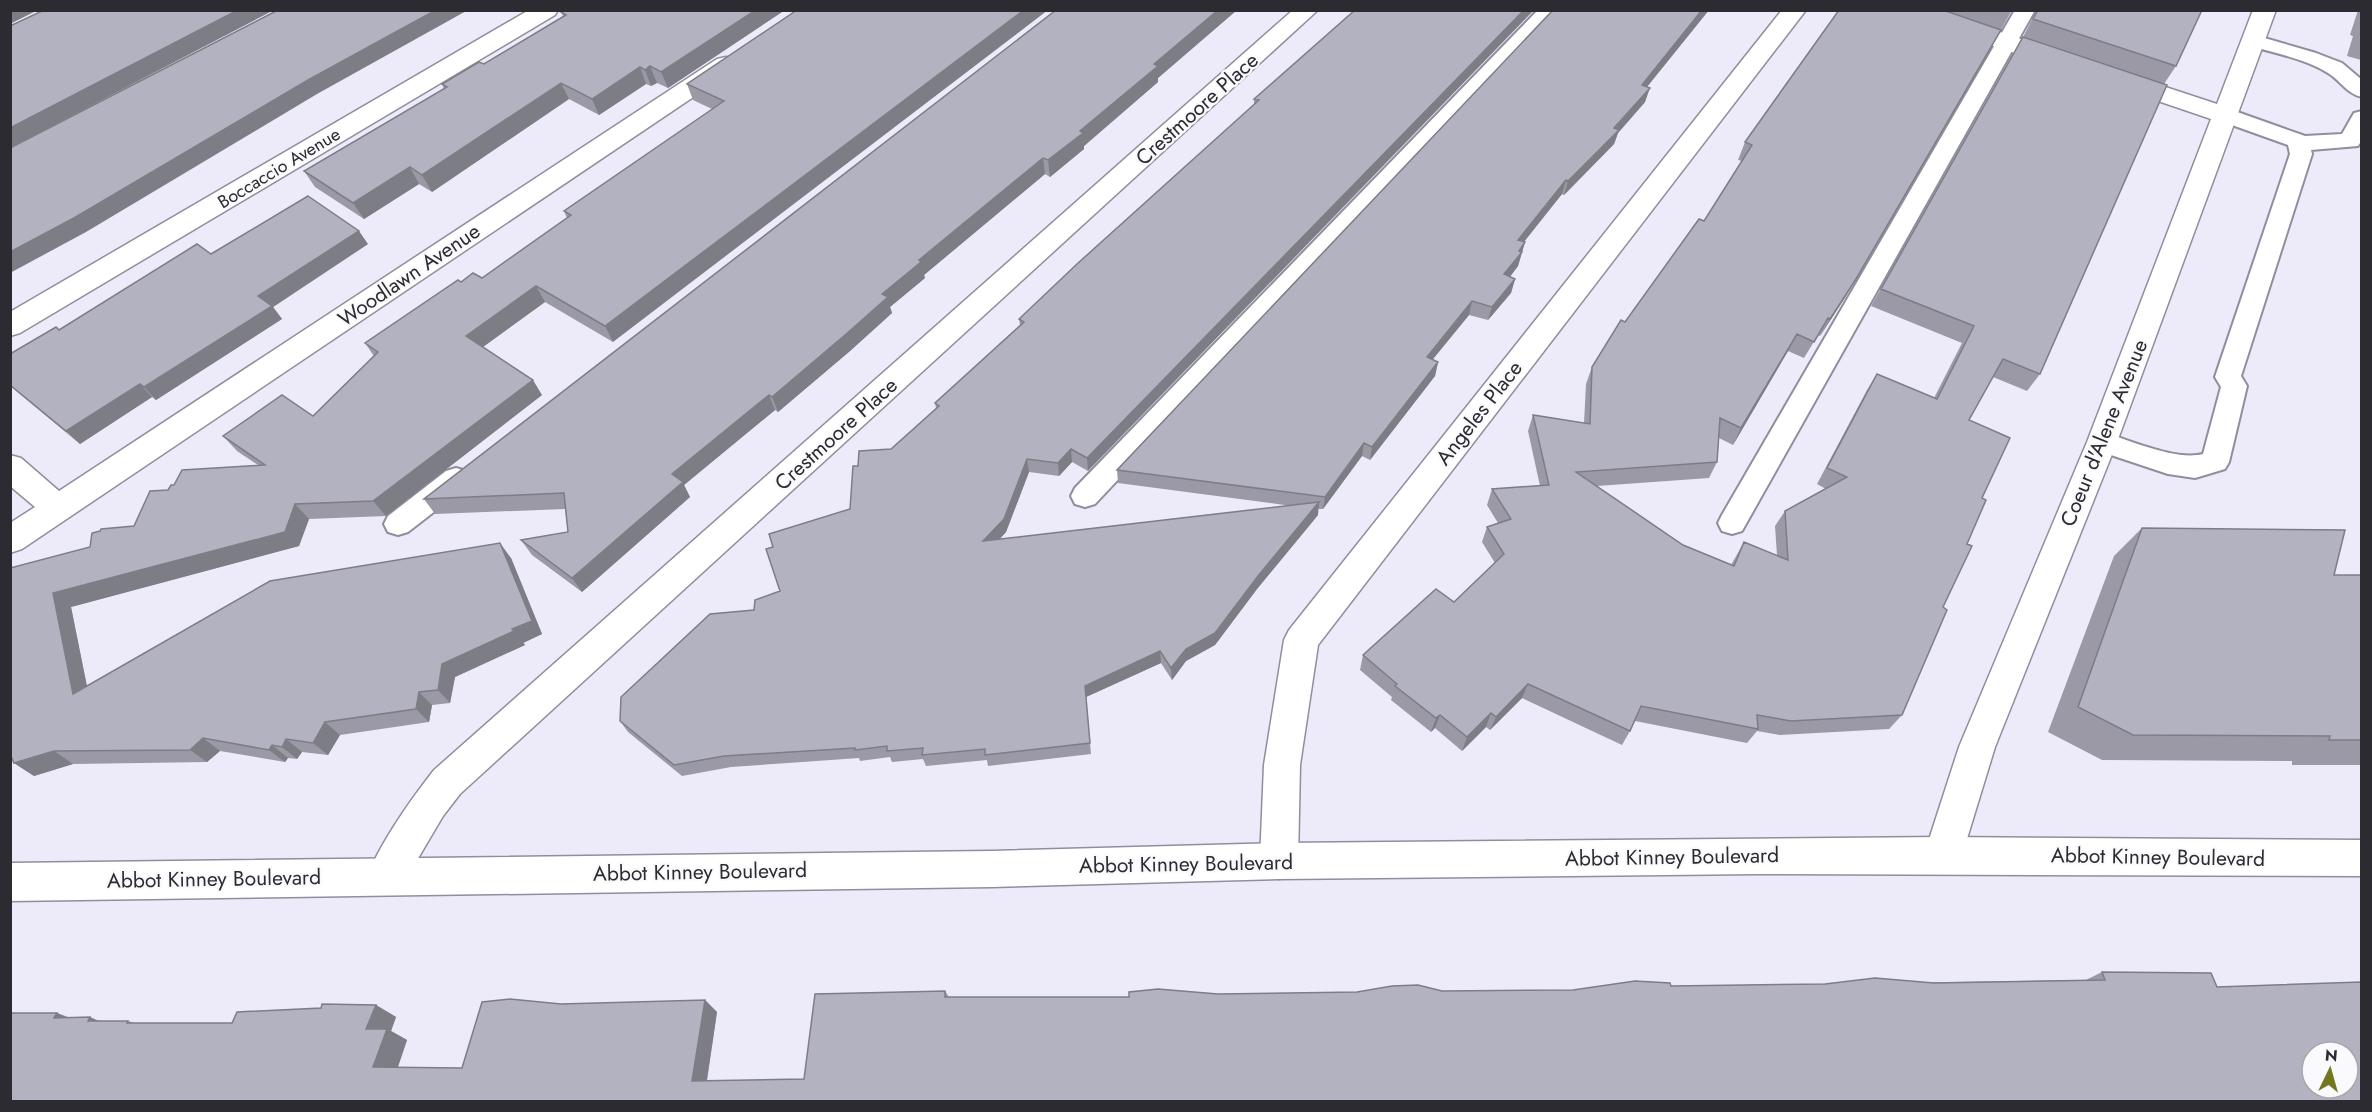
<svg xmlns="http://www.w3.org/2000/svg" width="2372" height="1112" font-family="Jost,sans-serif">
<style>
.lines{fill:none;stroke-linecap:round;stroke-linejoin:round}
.service-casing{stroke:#908e9c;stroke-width:4}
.minor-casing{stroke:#908e9c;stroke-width:3}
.tertiary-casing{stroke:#908e9c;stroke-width:3}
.service{fill:#fff;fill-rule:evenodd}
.minor{fill:#fff;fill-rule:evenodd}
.tertiary{fill:#fff;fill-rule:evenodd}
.wall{fill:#9a99a5}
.shaded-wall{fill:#7d7d86}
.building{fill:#b3b2c0;stroke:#7d7d86;stroke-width:1.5;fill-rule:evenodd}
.labels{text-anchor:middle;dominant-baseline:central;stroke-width:4.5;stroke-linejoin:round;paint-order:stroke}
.far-street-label{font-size:18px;fill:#2c2b31;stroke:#fafafd}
.street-label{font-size:21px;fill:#2c2b31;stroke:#fafafd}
</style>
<rect width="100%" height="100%" fill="#edebfa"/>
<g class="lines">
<defs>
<path id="service" d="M1538,10h22l-465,494 -10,3 -10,-3 -4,-8 4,-8z
M2015,10h20l-293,521 -10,3 -10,-3 -4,-8 4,-8z
M2254,35l62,18 26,10 20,17v17c-15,-3 -22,-17 -34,-24 -24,-15 -55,-20 -81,-28l-3,-4 3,-4z
M2226,108l79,28 37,-2 12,-21 8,-2v29l-4,6 -47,4 1,4 -71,222 6,10 -18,76 -4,7 -30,9 -27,-4 -75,-25 -4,-7 4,-7 9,-3c28,8 73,29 101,22l18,-67 -6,-10 75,-223 -2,-9 -70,-25 -3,-5 3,-5z
M456,468l10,3 4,8 -4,8 -58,45 -10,3 -10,-3 -4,-8 4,-8 58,-45z"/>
<path id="minor" d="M529,10h29l-3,5 -535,318 -10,3v-24z
M1293,10h25l-858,784 -17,22 -43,73 -14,6 -14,-6 -5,-13c16,-37 42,-74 67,-106z
M1782,10h24l-488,635 -18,120 -2,96 -5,13 -14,5 -14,-5 -5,-13 4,-96 20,-125 5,-10z
M1899,10h36l133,45 3,5 -3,5 -9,2 -9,-2 -148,-50z
M2253,10h23l-159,432 -122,305 -33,108 -5,13 -14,5 -14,-5 -5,-13 35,-108 128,-305 124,-323 -100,-34 -3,-5 3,-5 9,-3 97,32z
M726,57l9,2 3,5 -3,5 -713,480 -12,4v-30l25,-16 -25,-21v-31l11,3 38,33 658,-432z"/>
<path id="tertiary" d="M1943,837l419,3v36l-604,-2 -479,5 -287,8 -982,14v-38l982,-12 287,-8z"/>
</defs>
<use href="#service" class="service-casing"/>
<use href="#minor" class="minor-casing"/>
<use href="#tertiary" class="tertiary-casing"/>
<use href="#service" class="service"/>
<use href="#minor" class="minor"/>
<use href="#tertiary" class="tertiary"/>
</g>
<path class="wall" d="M785,10l-117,78 -11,-5 -6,3 -5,-2 -47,31 -30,-16 -137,93 -13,-8 -55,35 -49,-32 -11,-16 140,-82 -2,-5 42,-20 79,-48 -2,-4z
M797,10l-184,332 -68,-40 -62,45 59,48 -156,121 -77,3 -10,27 -228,61 16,79 424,-128 31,76 -19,9 2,2 -70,32 -5,26 -18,2 -3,17 -89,13 -12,20 -26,-3 -5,7 -9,-1 -3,4 -65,-11 -13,11 -134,2 -39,12 -20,-13 76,-216 44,-21 40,-41 84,-20 -21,-14 -14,-15 90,-20 61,-60 -9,-13 96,-61 21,-4 85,-60 -3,-7 148,-102 -19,-9 -6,-16z
M1056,10h181l-79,68v4l-74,64v3l-34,28 -5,-3 -121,101 1,3 -35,29 2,6 -42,38 -72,61 -3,-2 -91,75 6,12 -108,95 -50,-37 -11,-15 47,-8 -3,-23 -130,5 -11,-15z
M1553,10h156l-62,77 -2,15 -27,31 -4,11 -50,51 -2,-1 -38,48h1l-7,24 -8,11 5,2 -4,14 -23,27 -19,-5 -36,44 5,3 -3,14 -65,84 -8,-4 -39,53h-5v6l-61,74 -42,56 -29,16 -14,19 -11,-17 -75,34 5,57 -103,12 -1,-6 -61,6 -3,-7 -31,3 -2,-5 -30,4 -1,-3 -128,9 -49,9 -54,-44 -8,-11 134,-111 26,-19 -7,-44 77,-38 8,-43 33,-17 45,-41 -1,-5 85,-78 -1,-6 235,-214v-6l90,-78 -256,450 -16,-9 -13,14 -30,-4 -23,60 -6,7 292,-33 -174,-23 -1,-13z
M1839,10l7,286 -26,40 -2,-1 -14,23 -16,-7 -55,94 -14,-7 -2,24 -8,16 -112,8 86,59 48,20 4,-7 9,-16 33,14 -2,-30 10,-15 41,-22 -9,-5 50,-94 10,-16 57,24 28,-55 -91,-37 152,-269 14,-27h165l-26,56 -12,18 -124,290 -13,17 -34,-14 -24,43 13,78 -39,109 -41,108 -13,14 -109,6 -23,-4 -10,12 -112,-22 -5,10 -8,14 -100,-47 -32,32 -4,-3 -24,24 -27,-23 -4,4 -40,-32 1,-3 -32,-27 3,-15 91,-53 41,-39 -13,-21 5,-15 11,-4 -11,-18 5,-16 48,-3 -12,-55 5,-16 51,8 2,-39 6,-17 33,-45 79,-101 38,-60 -4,-1 7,-18z
M1944,10h68l-11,20z
M2358,10h3v50l-14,-4 6,-20 -3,-1z
M368,244l-95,63 9,12 -126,81 -4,-3 -72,47 -70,-58v-32l201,-100z
M2142,528l192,47h27v190h-69v-4l-190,-1 -54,-28 66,-176z
M2102,972l115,15 144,114h-2351l47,-88 11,4 31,4h29l7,2h97l89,-15 55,-3 20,12 -5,14 16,9 -9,27 64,1 99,-64 144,-4 12,12 -10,69 97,-2 141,-88 4,6h180l89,-3 355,-4 98,-4 415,-6z"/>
<path class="shaded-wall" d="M10,10h28l-28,14z
M238,10h36l-264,138v-20z
M436,10h32l-151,84 -231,138 -76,41v-21l298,-172z
M756,10h29l-117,78 -7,-16z
M1024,10h24l-435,332 -8,-16z
M1218,10h19l-79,68v4l-74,64v3l-34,28 -2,-17 106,-96z
M1524,10h10l-446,461 -1,-13z
M1702,10h7l-72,89 5,-14z
M2001,30l-155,266 -26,40 10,-17z
M650,66l7,17 -6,3 -6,-16z
M640,67l6,17 -47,31 -7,-16z
M561,83l8,16 -137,93 -10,-17z
M1650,88l-5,14 -27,31 -4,11 -50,51 4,-14z
M1043,158l2,16 -121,101 1,3 -35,29 2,6 -42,38 -72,61 -6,-15 147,-137z
M410,167l9,17 -55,35 -11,-16z
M1566,180l-4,14 -48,60 4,-14z
M359,231l9,13 -95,63 9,12 -126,81 -12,-13 114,-91z
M1525,242l-7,24 -17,22 3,-14 15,-23z
M1515,279l-4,14 -23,27 4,-13z
M536,286l9,16 -69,50 -10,-16z
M1472,301l-3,14 -45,55 3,-13z
M1797,334l-9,17 -55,94 8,-17z
M1438,362l-3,14 -65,84 2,-13z
M533,380l9,15 -156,121 -13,-15z
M140,384l12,13 -72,47 -14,-13z
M769,395l6,15 -91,75 6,12 -108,95 -10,-14 100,-104z
M1364,443l-2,13 -39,53 2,-12z
M1071,449l1,13 -13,14 -1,-13z
M1027,459l2,13 -23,60 -20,21 -3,-12z
M1319,502l-1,13 -61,74 -42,56 -29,16 -14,19 -1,-12 15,-19 72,-73z
M295,504l14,15 -10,27 -228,61 20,100 -18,-13 -20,-101z
M500,543l11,15 31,76 -19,9 -11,-14z
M514,631l11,14 -70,32 -5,26 -12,-13 4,-26z
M1160,651l1,12 -75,34 5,57 -6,-68z
M1528,684l-6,14 -32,32 6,-13z
M419,692l13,13 -3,17 -13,-13z
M1491,713l-5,14 -24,24 5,-14z
M1440,715l-5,13 -4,4 5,-14z
M325,722l15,13 -12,20 -15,-12z
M203,738l17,13 -13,11 -17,-12z
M286,739l16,13 -5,7 -15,-12z
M272,745l16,13 -3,4 -16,-12z
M54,751l19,13 -39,12 -20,-13z
M705,1000l12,12 -12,80 -13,-11z
M376,1005l20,12 -5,14 16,9 -13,38 -21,-11 -7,-38z
M57,1013l28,12 -31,-7z
M90,1017l27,12 -29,-8z"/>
<path class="building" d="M44,10h194l-228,118v-102z
M278,10h158l-128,70 -234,138 -64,34v-104z
M564,10h192l-95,62 -11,-6 -5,4 -5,-3 -48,32 -31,-16 -139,92 -12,-8 -57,36 -49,-32 143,-84 -5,-3 37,-22 5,2 82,-49 -5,-3z
M797,10h227l-419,316 -69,-40 -70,50 67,44 -160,121 -78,3 -10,28 -232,61 20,101 197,-113 230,-38 32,78 -20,8 2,2 -72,33 -4,26 -19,2 -3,17 -91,13 -12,21 -27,-4 -4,8 -10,-2 -3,5 -66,-12 -13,12 -136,1 -40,12 -4,-9v-186l80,-21 2,-14 8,-2 1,-2 33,-3 16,-35 18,-1 3,-5h3l8,-15 83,-5 -42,-29 59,-41 31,21 65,-64 -13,-9 93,-63 3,2 12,-9 9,5 89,-63 -7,-4 160,-110 -37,-17z
M1056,10h162l-64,54 4,2 -78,65 3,2 -35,27 -5,-2 -124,102 2,2 -39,32 6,3 -43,38 -73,62 -3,-2 -97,79 11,8 -111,96 -51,-38 47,-8 -4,-39 -140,6z
M1355,10h169l-437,448 -16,-9 -13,14 -31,-4 -23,60 -21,22 336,-39 -61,74 -43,57 -29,16 -15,19 -11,-17 -75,35 5,57 -105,12v-6l-63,6 1,-7 -36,3v-5l-32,4v-2l-131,8 -50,9 -54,-44 1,-24 89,-83 44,-4 1,-10 25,-9 -14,-42 7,-2 -4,-13 81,-25 3,-43h5l1,-15 32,-2 48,-43 -4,-3 89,-81 -5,-3 58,-55 182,-164 -5,-1z
M1553,10h149l-60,75 8,3 -36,40 5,2 -51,51 -2,-1 -48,60 7,2 -6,9 3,1 -18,22 11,5 -23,28 -20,-6 -45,56 11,5 -66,85 -8,-4 -39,54 -208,-27z
M1839,10h104l58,20 -145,249 -26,40 -2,-1 -14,24 -17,-8 -56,94 -21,-10 -3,44 -141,10 107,73 51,21 10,-24 44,18 -3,-49 62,-34 -20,-9 50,-94 60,25 37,-73 -93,-37 142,-252 144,48 -127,289 -37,-15 -34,61 41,18 -28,60 4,2 -19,44 5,2 -29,61 4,3 -45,105 -111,6 -34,-6 1,14 -117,-23 -11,25 -102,-47 -32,33 -5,-4 -24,24 -27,-22 -4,3 -41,-32 2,-2 -34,-29 73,-66 18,13 50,-48 -17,-27 24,-8 -19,-30 57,-4 -16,-70 57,9 2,-57 29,-47 4,2 74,-103 5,2 48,-76 -7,-3z
M2038,10h164l-26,56 -143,-47z
M308,196l51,35 -101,65 14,10 -128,81 -4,-3 -74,47 -56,-46v-31l46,-27 3,3 138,-86 14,10z
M2142,528l203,2 -11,45h27v165h-32l1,-4 -197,-1 -55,-28z
M2102,972l109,1 6,14 144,-5v119h-2351v-88h47l-3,5 36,-1 -2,4h40l-1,2h105l5,-11 84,-4 1,-4 54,1 -10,24h21l-14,38 89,1 20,-66 28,-3 51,5 144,-4 -13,81 112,-2 11,-85 130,-3v6h184v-5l29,-3 60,5 139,-2 35,-6 26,-1 24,6 131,-1 62,-9 35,2 1,3 154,-2 50,-6 59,5 171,-3zM2312,1052h36v36h-36z"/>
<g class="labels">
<g class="far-street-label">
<text transform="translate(279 168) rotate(-31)">Boccaccio Avenue</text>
</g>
<g class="street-label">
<text transform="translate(1197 109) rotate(-42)">Crestmoore Place</text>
<text transform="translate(409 275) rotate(-34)">Woodlawn Avenue</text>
<text transform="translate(1479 413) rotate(-52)">Angeles Place</text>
<text transform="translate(2104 433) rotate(-68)">Coeur d'Alene Avenue</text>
<text transform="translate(836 434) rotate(-42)">Crestmoore Place</text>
<text transform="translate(1672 857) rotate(-1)">Abbot Kinney Boulevard</text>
<text transform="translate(2158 857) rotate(1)">Abbot Kinney Boulevard</text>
<text transform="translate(1186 864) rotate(-1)">Abbot Kinney Boulevard</text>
<text transform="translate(700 872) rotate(-1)">Abbot Kinney Boulevard</text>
<text transform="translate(214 879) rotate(-1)">Abbot Kinney Boulevard</text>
</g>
</g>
<rect width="2372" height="1112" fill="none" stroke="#2c2b31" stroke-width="24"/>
<g transform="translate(2330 1070) rotate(5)"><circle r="28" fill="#fafafd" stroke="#a8a7ab" stroke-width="1.5"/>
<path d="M0-4.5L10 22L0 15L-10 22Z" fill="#75771e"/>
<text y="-9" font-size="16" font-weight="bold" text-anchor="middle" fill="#2c2b31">N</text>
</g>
</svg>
